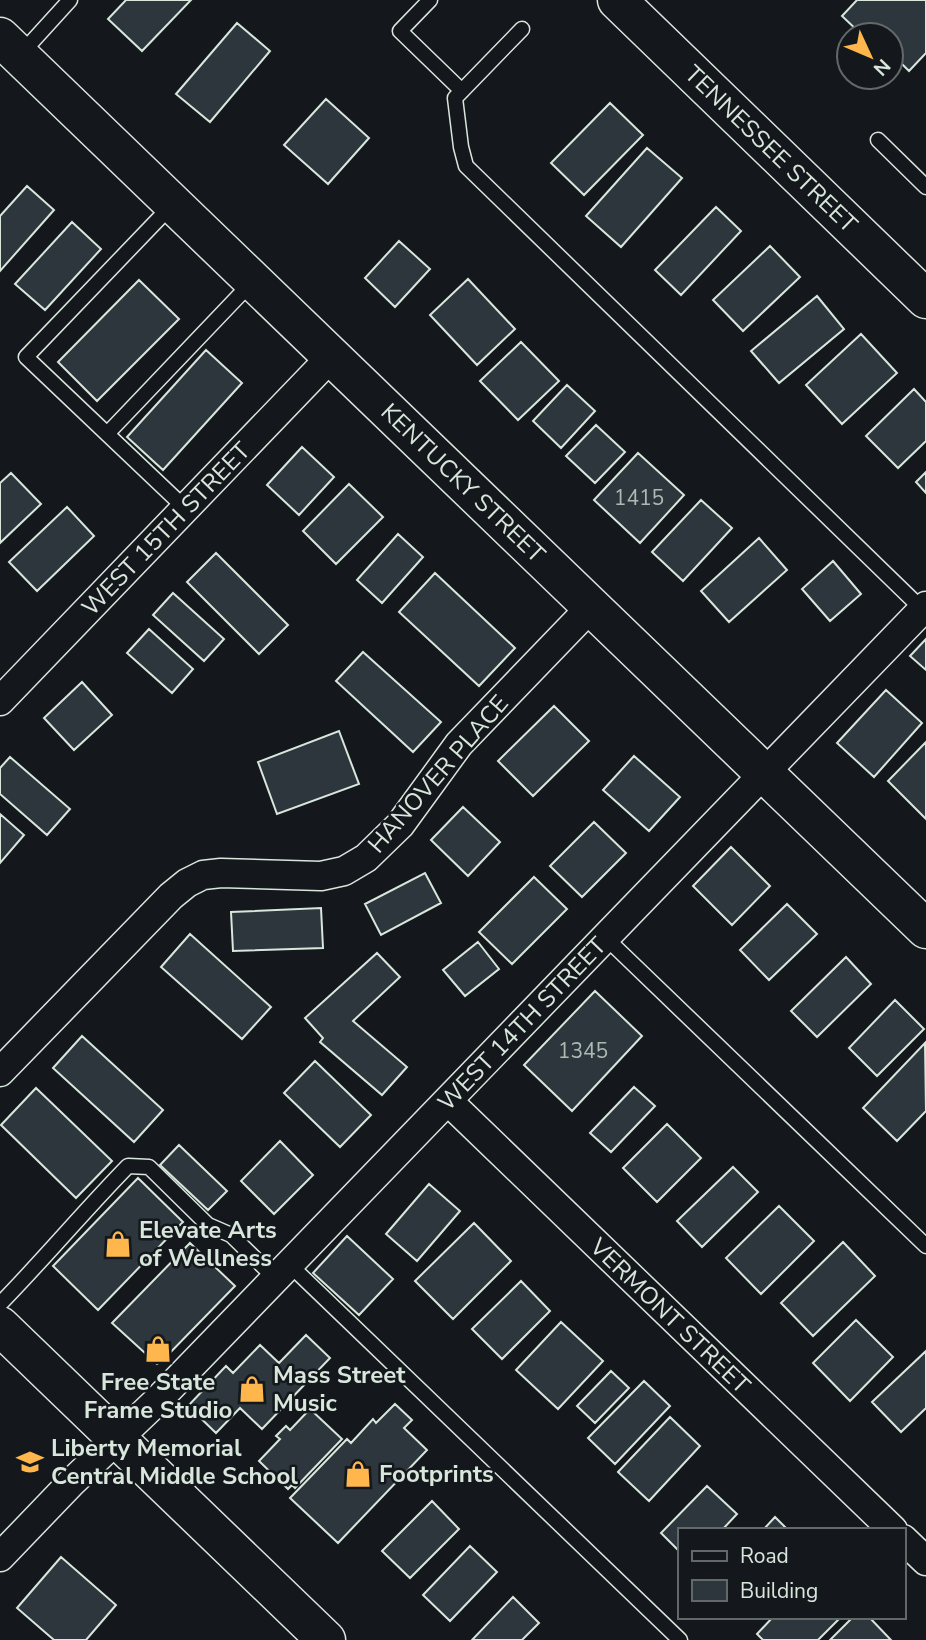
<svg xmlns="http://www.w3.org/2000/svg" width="926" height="1640" font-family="'Nunito Sans',sans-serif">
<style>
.building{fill:#2c363c;stroke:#d8e6dc;stroke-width:2}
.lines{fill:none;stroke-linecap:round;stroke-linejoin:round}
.service-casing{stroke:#d8e6dc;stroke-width:17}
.minor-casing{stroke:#d8e6dc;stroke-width:31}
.secondary-casing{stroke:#d8e6dc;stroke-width:41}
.service{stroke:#14181c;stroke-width:14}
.minor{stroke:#14181c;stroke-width:28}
.secondary{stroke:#14181c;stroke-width:38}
.labels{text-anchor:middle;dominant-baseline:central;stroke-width:5;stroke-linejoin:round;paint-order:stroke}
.number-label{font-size:21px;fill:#adbab4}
.street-label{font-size:24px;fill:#d8e6dc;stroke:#14181c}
.poi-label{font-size:24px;font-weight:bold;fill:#d8e6dc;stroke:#14181c;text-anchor:start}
</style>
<rect width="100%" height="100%" fill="#14181c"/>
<path class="building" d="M126,0h65l-49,51 -34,-32z
M857,0h69v53l-17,18 -18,-18v-18h-29l-20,-19z
M237,23l33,28 -60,71 -34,-28z
M326,99l43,39 -41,46 -44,-39z
M610,103l33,32 -59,60 -33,-32z
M647,148l35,30 -61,69 -35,-31z
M27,186l27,24 -54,61v-55z
M716,207l25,24 -60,64 -26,-25z
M72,222l29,27 -56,61 -30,-26z
M399,241l31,28 -35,38 -30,-29z
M770,246l30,31 -57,54 -30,-31z
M468,279l47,50 -38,36 -47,-50z
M139,280l40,39 -82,82 -39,-39z
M817,296l27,33 -65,54 -28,-32z
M861,334l36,39 -55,51 -36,-39z
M521,342l38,39 -41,39 -38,-39z
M206,350l36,33 -79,87 -36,-33z
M567,385l28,26 -34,37 -28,-27z
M914,389l12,13v39l-28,27 -32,-32z
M596,425l29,27 -30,31 -29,-27z
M302,447l32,30 -35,38 -32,-30z
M638,453l46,42 -44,48 -46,-43z
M926,472v21l-10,-11z
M11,473l30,31 -41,39v-60z
M349,484l34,33 -47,47 -33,-33z
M701,500l31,28 -49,53 -31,-29z
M67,507l27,29 -57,55 -28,-29z
M398,534l25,23 -41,46 -25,-23z
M759,538l28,32 -58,52 -28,-31z
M216,553l72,72 -29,29 -72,-72z
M833,561l28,33 -31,27 -28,-32z
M435,573l80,75 -36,38 -80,-74z
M173,593l51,46 -20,22 -51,-46z
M149,629l44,40 -21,24 -45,-40z
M926,639v31l-16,-14z
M363,652l78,70 -28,30 -77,-71z
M82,682l30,33 -38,35 -30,-32z
M886,690l36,33 -48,54 -37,-34z
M554,706l35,35 -56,55 -35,-35z
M339,731l20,53 -82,30 -19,-52z
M926,742v77l-38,-38z
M634,756l46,41 -31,34 -46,-41z
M10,757l60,52 -23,26 -47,-41v-26z
M463,807l37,35 -32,34 -37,-36z
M0,814l24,21 -24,28z
M594,822l32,31 -44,44 -32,-31z
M731,847l39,39 -38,39 -39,-39z
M425,873l16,30 -60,32 -16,-31z
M534,877l33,32 -55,55 -33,-32z
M787,904l30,30 -48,46 -29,-30z
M321,908l2,40 -90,3 -2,-39z
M190,934l81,73 -29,32 -81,-72z
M478,942l21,27 -34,27 -22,-26z
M377,953l23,24 -47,44 54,46 -25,28 -62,-53 3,-4 -18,-20z
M846,957l25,27 -54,53 -26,-26z
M595,991l47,45 -70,75 -48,-46z
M895,1000l29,29 -47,47 -28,-28z
M82,1036l81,74 -29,32 -81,-74z
M925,1043l1,68 -29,30 -34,-33z
M315,1061l56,54 -31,32 -56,-54z
M634,1087l21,19 -44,46 -21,-19z
M36,1088l76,73 -36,37 -75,-73z
M667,1124l34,34 -44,44 -34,-34z
M280,1141l33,34 -39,39 -33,-33z
M179,1145l48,46 -19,19 -48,-45z
M733,1167l25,25 -56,55 -25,-26z
M138,1178l45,44 -85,88 -45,-44z
M429,1184l31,27 -43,50 -31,-27z
M779,1206l35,35 -53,53 -35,-36z
M474,1223l37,38 -58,58 -38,-38z
M347,1236l46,43 -34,36 -46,-42z
M843,1242l32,34 -62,60 -32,-33z
M190,1243l45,43 -72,74 -6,4 -45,-41z
M521,1281l29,30 -48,48 -30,-30z
M856,1320l37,37 -43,44 -37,-38z
M561,1322l42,39 -45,48 -42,-39z
M306,1335l24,23 -68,71 -22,-21 -24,25 -28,-27 38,-40 7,7 27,-28 19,18z
M926,1351v57l-25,24 -29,-30z
M611,1371l18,17 -34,35 -18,-17z
M644,1381l26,25 -55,58 -27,-26z
M395,1404l17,16 -8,8 23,22 -89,93 -48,-45 57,-59 4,4 22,-24 3,4z
M310,1409l32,30 -47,49 -3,-3 -4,4 -29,-28 21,-22 -4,-3 10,-10 4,4z
M670,1417l30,29 -51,55 -31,-29z
M707,1486l30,28 -15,16h-43v21l-18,-18z
M432,1501l27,28 -49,49 -28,-27z
M775,1517l13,13h-25z
M470,1546l27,26 -47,49 -27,-26z
M61,1557l55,48 -30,35h-32l-37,-32z
M513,1597l26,26 -17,17h-50z
M773,1617h68l-23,23h-55l-6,-6z
M853,1617h16l22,23h-61z"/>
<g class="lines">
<defs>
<path id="service" d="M430,0l-30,31 62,60
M522,29l-67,69 6,49 5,19 459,446
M20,55l50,-55
M878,140l48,47
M171,206l-145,151 159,151
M107,434l145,-152
M606,938l320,308
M290,1265l390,375
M0,1304c44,-45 84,-93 128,-138l21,1 59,58 23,10 45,44"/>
<path id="minor" d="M0,701l331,-344
M0,1072l171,-176 16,-13 16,-8 18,-2 100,3 23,-5 22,-13 34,-33 59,-81 132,-137
M448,1101l445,429
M903,1539l23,22
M0,1557l72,-75 83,-79 771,-797"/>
<path id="secondary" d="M617,0l309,299
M0,37l926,892
M0,1326l326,314"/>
</defs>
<use href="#service" class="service-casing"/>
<use href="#minor" class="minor-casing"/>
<use href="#secondary" class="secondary-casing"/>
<use href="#service" class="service"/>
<use href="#minor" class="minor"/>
<use href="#secondary" class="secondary"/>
</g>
<defs>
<symbol id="shop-bare" viewBox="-9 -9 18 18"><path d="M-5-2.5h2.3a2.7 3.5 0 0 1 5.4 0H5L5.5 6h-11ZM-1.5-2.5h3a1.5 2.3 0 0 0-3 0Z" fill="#ffb74d" stroke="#14181c" stroke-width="2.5" paint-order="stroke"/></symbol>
<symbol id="school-bare" viewBox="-9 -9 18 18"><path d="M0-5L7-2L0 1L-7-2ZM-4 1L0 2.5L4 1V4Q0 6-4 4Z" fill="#ffb74d" stroke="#14181c" stroke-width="2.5" paint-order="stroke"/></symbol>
</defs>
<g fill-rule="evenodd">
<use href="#shop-bare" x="99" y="1225" width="38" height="38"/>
<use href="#shop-bare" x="139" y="1330" width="38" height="38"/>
<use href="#shop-bare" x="233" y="1370" width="38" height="38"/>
<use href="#school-bare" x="11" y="1443" width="38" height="38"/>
<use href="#shop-bare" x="339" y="1455" width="38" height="38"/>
</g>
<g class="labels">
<g class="number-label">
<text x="639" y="498">1415</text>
<text x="583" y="1051">1345</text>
</g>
<g class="street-label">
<text transform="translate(771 149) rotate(44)">TENNESSEE STREET</text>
<text transform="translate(463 483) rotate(44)">KENTUCKY STREET</text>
<text transform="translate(166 529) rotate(-46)">WEST 15TH STREET</text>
<text transform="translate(438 774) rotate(-49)">HANOVER PLACE</text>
<text transform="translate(522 1024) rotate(-46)">WEST 14TH STREET</text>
<text transform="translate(670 1316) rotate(44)">VERMONT STREET</text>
</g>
<g class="poi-label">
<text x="139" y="1230">Elevate Arts<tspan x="139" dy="28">of Wellness</tspan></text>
<text x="273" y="1375">Mass Street<tspan x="273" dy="28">Music</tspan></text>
<text x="158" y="1382" text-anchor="middle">Free State<tspan x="158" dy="28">Frame Studio</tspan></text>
<text x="51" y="1448">Liberty Memorial<tspan x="51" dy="28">Central Middle School</tspan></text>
<text x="379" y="1474">Footprints</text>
</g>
</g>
<rect x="678" y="1528" width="228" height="91" fill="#14181c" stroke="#626a69" stroke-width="2"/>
<rect x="692" y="1551" width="35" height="10" fill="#14181c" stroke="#626a69" stroke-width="2"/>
<text x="740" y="1563" font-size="21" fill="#d8e6dc">Road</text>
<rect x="692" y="1580" width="35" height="21" fill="#2c363c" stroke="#626a69" stroke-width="2"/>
<text x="740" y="1598" font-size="21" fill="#d8e6dc">Building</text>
<g transform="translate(870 56) rotate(134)"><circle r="33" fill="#14181c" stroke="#626a69" stroke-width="2"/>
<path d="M0-5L12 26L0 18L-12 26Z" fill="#ffb74d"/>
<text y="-10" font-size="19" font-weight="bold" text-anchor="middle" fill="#d8e6dc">N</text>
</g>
</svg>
